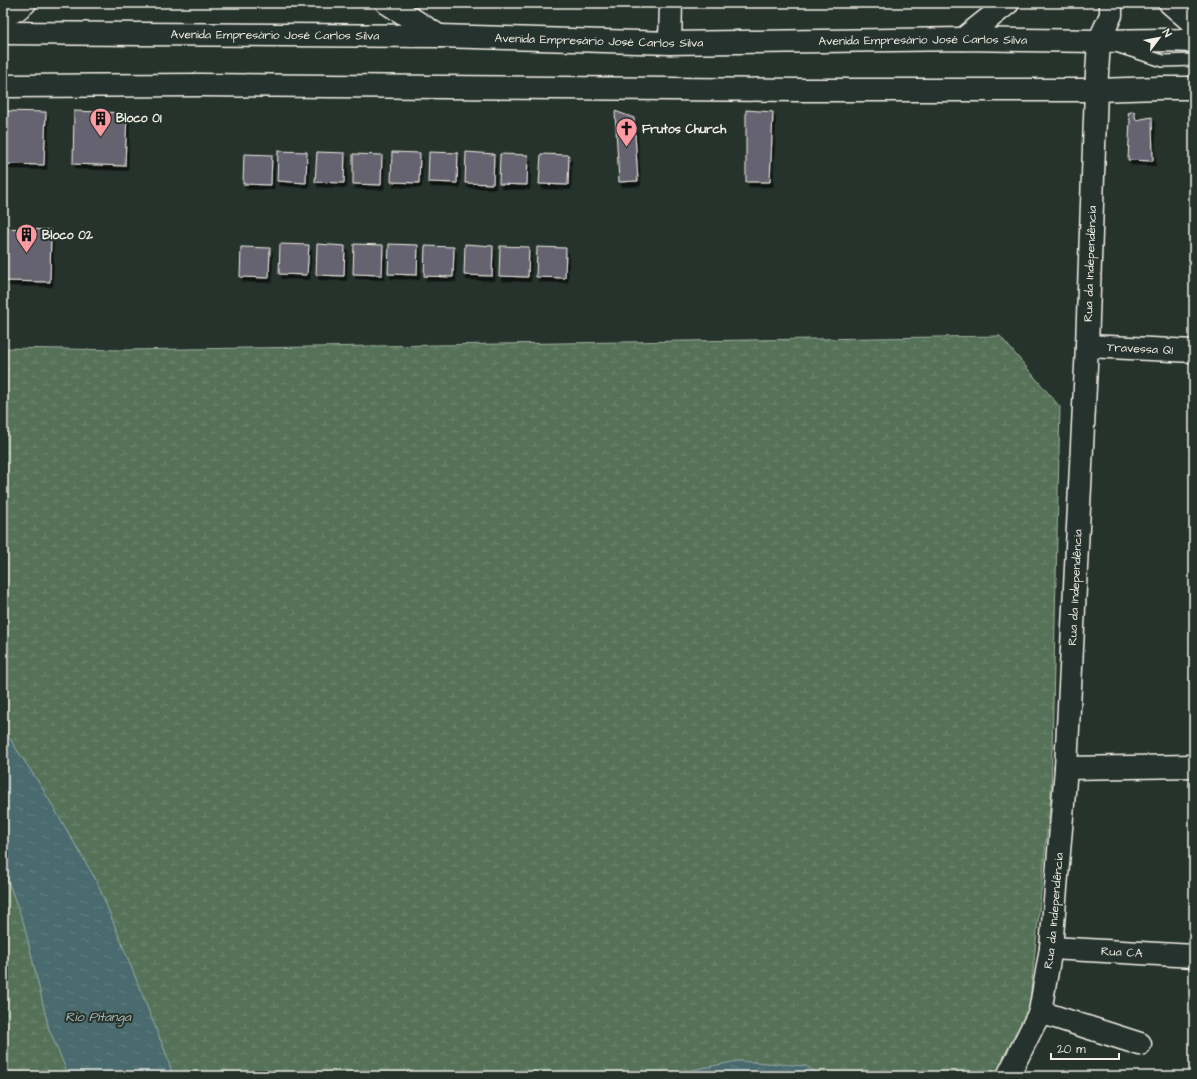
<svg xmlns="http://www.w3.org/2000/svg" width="1197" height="1079" font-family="'Architects Daughter',sans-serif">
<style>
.wetland{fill:url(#wetland-marsh);stroke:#a4b2a0}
.water{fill:url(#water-ripples);stroke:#8da09f}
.building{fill:#656470;stroke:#f4f1e8;filter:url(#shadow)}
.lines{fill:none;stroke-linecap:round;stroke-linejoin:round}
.service-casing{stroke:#f4f1e8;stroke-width:14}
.minor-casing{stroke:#f4f1e8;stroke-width:25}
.tertiary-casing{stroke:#f4f1e8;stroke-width:25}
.secondary-casing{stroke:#f4f1e8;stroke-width:25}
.service{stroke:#26332d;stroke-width:11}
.minor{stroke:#26332d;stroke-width:22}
.tertiary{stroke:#26332d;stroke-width:22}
.secondary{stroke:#26332d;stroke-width:22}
.labels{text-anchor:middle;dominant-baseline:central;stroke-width:4;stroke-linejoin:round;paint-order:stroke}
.street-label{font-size:12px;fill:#f4f1e8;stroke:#26332d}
.poi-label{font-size:12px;font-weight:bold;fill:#f4f1e8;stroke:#26332d;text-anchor:start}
.water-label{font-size:13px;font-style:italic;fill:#afbbb7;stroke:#26332d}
</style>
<defs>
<pattern id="wetland-marsh" width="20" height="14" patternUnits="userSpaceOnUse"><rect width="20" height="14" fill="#547259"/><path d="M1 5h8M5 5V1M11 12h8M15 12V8" fill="none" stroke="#6d8771"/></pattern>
<pattern id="water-ripples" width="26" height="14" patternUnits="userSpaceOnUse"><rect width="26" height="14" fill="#486a6e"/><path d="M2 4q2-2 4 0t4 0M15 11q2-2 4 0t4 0" fill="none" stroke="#638083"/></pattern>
<filter id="shadow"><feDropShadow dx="2.5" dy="4.5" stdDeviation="0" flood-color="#0009"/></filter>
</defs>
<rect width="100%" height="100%" fill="#26332d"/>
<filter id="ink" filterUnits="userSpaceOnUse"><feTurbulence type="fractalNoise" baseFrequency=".025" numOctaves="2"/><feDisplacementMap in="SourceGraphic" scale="8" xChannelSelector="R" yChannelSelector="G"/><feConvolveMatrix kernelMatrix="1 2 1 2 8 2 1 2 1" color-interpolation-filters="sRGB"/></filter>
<g filter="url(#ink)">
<path class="wetland" d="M1000,336l60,71 -9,388 -22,215 -29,66h-179l-15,-10 -68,-5 -76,15h-489l-7,-22 -69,-172 -56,-96 -38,-57v-381l121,2z
M3,867l21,57 25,105 20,47h-66z"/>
<path class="water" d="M3,729l38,57 56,96 69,172 7,22h-104l-20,-47 -25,-105 -21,-57z
M738,1061l68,5 15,10h-159z"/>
<path class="building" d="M746,110l27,2 -3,70h-24z
M3,111l43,1 -2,53 -41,-1z
M74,111l53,2 -2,53 -52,-2z
M615,111l19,7 4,63 -19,1z
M1134,111l2,9 16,-3 1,44 -25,-1 2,-40 -2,-7z
M278,151l29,1 -1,31 -29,-2z
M317,152l28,1 -1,30 -29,-1z
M392,152l28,1 -1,30 -28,-1z
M429,152l29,1 -1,30 -29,-1z
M466,152l28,2 -1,30 -28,-1z
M244,154l28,1 -1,30 -28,-1z
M353,154l29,1 -1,30 -28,-1z
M500,154l28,1 -1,30 -28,-1z
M541,154l28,1 -1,30 -29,-1z
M3,228l48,2 -1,52 -47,-1z
M280,244l29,1 -2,30 -28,-1z
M317,244l28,2 -1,30 -28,-1z
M354,244l29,1 -1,30 -29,-1z
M389,244l29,1 -1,30 -29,-1z
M465,244l28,2 -1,30 -28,-1z
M425,246l29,1 -1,30 -29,-1z
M500,246l29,1 -1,30 -29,-1z
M241,247l29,1 -1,30 -29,-1z
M537,247l29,1 -1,30 -29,-1z"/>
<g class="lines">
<defs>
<path id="service" d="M1119,47l44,14 31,-1"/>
<g id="minor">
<path d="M387,3l52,33"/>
<path d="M3,16l13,-6 9,-7"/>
<path d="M670,43l1,-40"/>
<path id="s1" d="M1087,346l107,5"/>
<path d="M1066,768l128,-2"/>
<path id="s2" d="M1051,948l143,8"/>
<path d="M1040,1012l100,32"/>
<path id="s3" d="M1008,1076l32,-64 11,-64 15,-180 21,-422 9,-256"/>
</g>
<path id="tertiary" d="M963,39l45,-36
M1096,90l3,-49 12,-26v-12"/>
<g id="secondary">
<path d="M1170,3l24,21"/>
<path id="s4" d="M3,33l436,3 231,7 293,-4 136,2 64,-1 31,1"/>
<path d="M3,86l198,-1 596,5h299l64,-2h34"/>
</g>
</defs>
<use href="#service" class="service-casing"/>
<use href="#minor" class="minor-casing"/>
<use href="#tertiary" class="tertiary-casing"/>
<use href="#secondary" class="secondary-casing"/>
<use href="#service" class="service"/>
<use href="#minor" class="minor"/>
<use href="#tertiary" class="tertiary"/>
<use href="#secondary" class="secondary"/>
</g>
</g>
<defs>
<symbol id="building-pin" viewBox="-11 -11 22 30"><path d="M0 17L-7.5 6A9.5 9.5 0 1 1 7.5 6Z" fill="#ff9aa2" stroke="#26332d"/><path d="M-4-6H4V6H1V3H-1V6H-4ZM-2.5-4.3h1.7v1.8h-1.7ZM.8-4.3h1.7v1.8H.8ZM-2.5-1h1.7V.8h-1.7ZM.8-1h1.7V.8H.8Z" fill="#111"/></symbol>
<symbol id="church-pin" viewBox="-11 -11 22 30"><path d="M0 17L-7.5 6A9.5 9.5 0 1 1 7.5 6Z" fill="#ff9aa2" stroke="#26332d"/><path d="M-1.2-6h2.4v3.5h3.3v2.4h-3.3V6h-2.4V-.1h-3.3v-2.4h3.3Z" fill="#111"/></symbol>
</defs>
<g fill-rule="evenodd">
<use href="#building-pin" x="88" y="106" width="25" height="34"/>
<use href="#church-pin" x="614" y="116" width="25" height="34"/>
<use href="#building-pin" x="14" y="222" width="25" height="34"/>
</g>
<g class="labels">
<g class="street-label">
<text stroke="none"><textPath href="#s4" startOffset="272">Avenida Empresário José Carlos Silva</textPath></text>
<text stroke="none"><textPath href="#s4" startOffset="596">Avenida Empresário José Carlos Silva</textPath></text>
<text stroke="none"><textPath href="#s4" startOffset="920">Avenida Empresário José Carlos Silva</textPath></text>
<text stroke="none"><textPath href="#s3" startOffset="822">Rua da Independência</textPath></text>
<text stroke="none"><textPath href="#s1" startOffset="53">Travessa Q1</textPath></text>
<text stroke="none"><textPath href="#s3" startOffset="498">Rua da Independência</textPath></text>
<text stroke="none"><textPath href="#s3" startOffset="174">Rua da Independência</textPath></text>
<text stroke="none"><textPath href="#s2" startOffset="71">Rua CA</textPath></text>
</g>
<g class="poi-label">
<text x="116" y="118">Bloco 01</text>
<text x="642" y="129">Frutos Church</text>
<text x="42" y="235">Bloco 02</text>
</g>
<g class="water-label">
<text x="98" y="1017">Rio Pitanga</text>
</g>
</g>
<rect width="1197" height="1079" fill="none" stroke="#26332d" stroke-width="16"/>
<rect x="8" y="8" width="1181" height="1063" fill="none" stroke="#f4f1e8" stroke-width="1.5" filter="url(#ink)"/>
<g transform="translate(1159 38) rotate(58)" stroke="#26332d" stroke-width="3" paint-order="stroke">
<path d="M0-3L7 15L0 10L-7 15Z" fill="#f4f1e8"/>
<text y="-6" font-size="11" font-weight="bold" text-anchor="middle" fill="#f4f1e8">N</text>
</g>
<path d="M1051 1053v6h68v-6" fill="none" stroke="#f4f1e8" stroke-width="2"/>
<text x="1057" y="1053" font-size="12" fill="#f4f1e8" stroke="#26332d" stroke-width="3" paint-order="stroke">20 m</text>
</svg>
